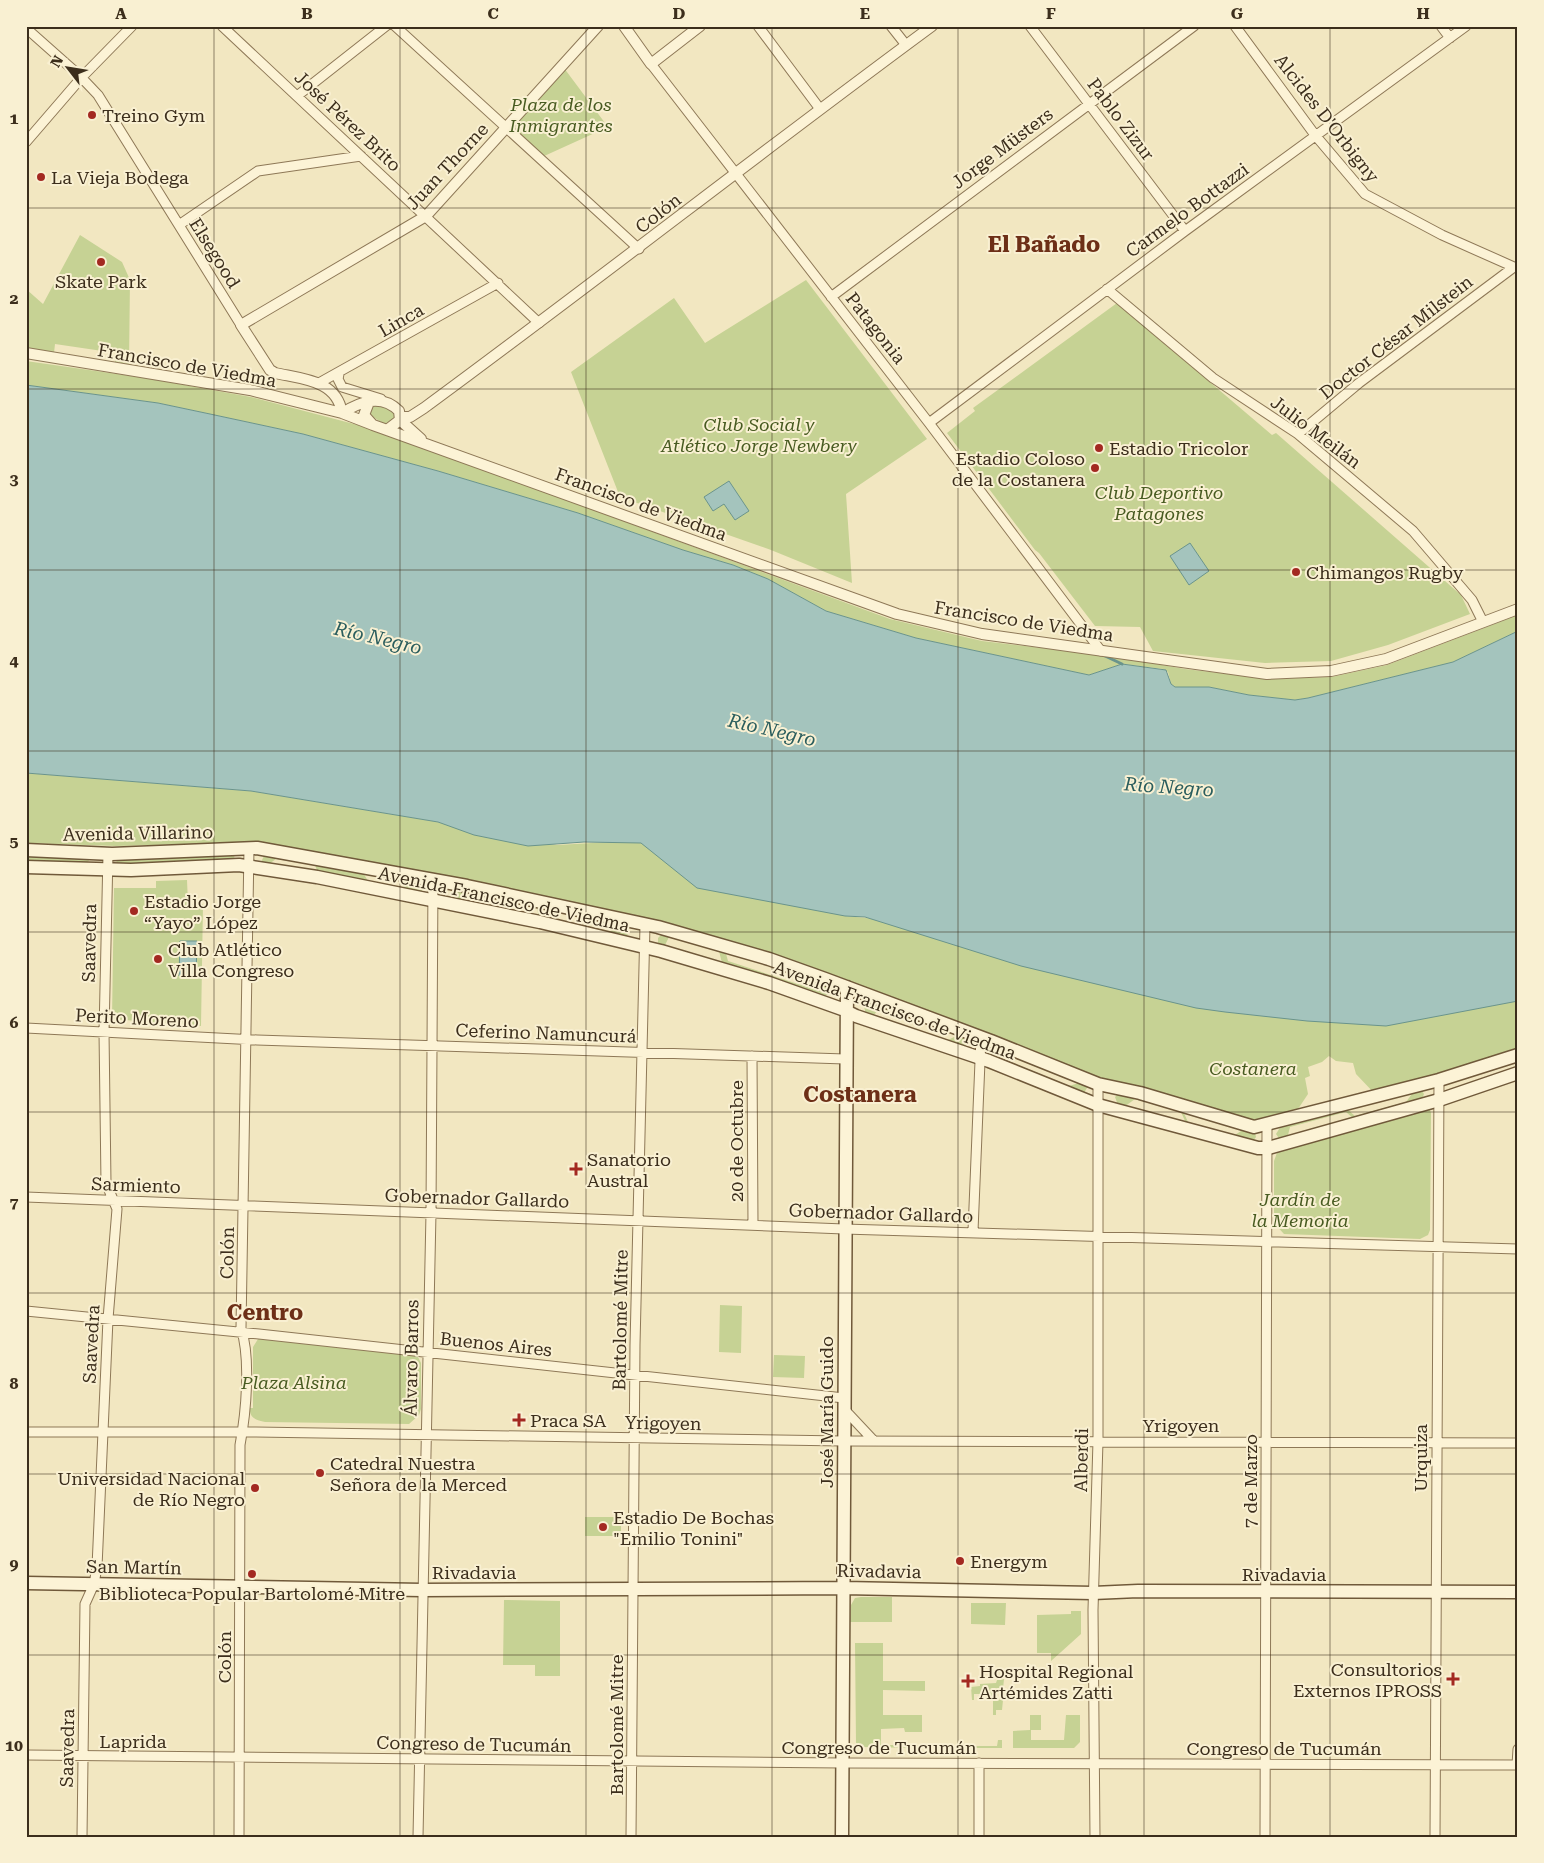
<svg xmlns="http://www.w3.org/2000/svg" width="1544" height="1863" font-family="'Roboto Serif',serif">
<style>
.green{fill:#c6d294}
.water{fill:#a4c4bd;stroke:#6a948c}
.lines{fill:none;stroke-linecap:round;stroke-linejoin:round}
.stream{stroke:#6a948c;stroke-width:3}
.minor-casing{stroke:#8e7857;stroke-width:11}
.tertiary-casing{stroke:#8e7857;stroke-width:12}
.secondary-casing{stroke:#70593a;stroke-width:15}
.minor{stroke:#fcf3d6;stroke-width:9}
.tertiary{stroke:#fcf3d6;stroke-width:10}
.secondary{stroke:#fcf3d6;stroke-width:12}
.grid{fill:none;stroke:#3c2e1c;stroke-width:1;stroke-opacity:0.55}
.poi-dot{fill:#a32921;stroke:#f9f0d2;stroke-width:2}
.labels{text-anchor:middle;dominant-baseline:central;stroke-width:4;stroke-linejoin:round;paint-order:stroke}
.park-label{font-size:18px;font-style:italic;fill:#485b21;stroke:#f9f0d2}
.poi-label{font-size:18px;fill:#3c2e1c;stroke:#f9f0d2;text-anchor:start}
.street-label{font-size:18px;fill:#3c2e1c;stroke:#f9f0d2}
.water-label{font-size:19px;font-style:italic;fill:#2a5d5d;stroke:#f9f0d2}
.district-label{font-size:22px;font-weight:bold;fill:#6d2f17;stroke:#f9f0d2}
.neatline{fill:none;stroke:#3c2e1c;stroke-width:2}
.grid-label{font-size:16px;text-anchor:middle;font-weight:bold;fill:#3c2e1c}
</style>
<rect width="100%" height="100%" fill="#f2e7c1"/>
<path class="green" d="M564,68l44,59 -66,30 -29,-29v-3z
M80,235l42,27 8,18 -1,84 -14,-2 1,-9 -61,-9 -1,9 -28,-5v-59l17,15z
M806,280l121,159 -81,55 6,89 -81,-33 -151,-53 -49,-125 103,-74 31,45z
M1117,303l155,132 4,-2 185,162 9,19 -82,31 -57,16 -66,2 -112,-12 -13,-24 -45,-1 -56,-73 -4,-3 -88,-117 28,-22 -2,-3z
M26,361l119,17 106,19 122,32 517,190 92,22 121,14 82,14 85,10 61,-2 56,-12 131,-50v16l-65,31 -145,36 -13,2 -46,-5 -40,-8h-34l-4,-3 -3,-12 -5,-3 -41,-5 -33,11 -173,-37 -90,-27 -58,-32 -35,-14 -50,-15 -105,-37 -140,-42 -135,-37 -93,-20 -52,-11 -132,-18z
M374,405h11l10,9 -1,5 -10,5 -14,-9 1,-8z
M26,773l225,18 187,31 43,14 76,9 70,-4 14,2 204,73 673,64v70l-143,44 -19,-20 -3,-11 -17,-2 -7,-5 -7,6 -14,5 2,9 -5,2 3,16 -14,21 -39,9 -156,-45 -329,-125 -336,-79 -172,-33 -146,4 -90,-3z
M265,854l97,17 6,10 33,7 12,-8 10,4 1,4 -3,4 -103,-19 -3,-8 -39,-6 -10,7 -5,-4z
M232,855l3,2 -3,2 -113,5 -3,-2 3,-3z
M26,856l62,3 1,2 -3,2 -60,-2z
M187,880l1,24h15l-2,122 -89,-7 2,-131h42v-7z
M456,888l83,18 3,10 67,16 13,-7 7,4v4l-3,3 -87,-18 -2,-10 -68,-15 -11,8 -5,-1 -3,-7z
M662,934l63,16 3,11 85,28 12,-6 7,5v5l-8,3 -102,-33 -3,-12 -50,-14 -5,10 -6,-4v-5z
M867,1002h5l96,36v5l-4,3 -20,-4 14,-7 -78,-27 -8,9 -6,-2 -2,-9z
M992,1047l10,3 -6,6 73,30 13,-4 6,4 -4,7 -91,-36 -4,-3z
M1414,1091h8l2,3 -3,7 -67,18 -8,-7 -56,15 -3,12 -6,2 -5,-7 5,-8 66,-17 8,7 51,-14z
M1118,1094l64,15 6,13 47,13 9,-6 11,4 1,4 -3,4 -67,-18 -5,-11 -46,-13 -11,8 -6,-2 -3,-8z
M1429,1107l2,6 -1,117 -2,5 -8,4 -136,-5 -10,-11v-62l4,-11z
M720,1305l22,1 -1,47 -22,-1z
M264,1338l153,17 4,8v46l-2,6 -10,9 -144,-2c-9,-2 -16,-4 -15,-14h3v-61l5,-8z
M774,1355l31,1 -1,22 -31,-1z
M585,1517h36v19h-36z
M861,1597h31v25h-42l1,-17 4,-7z
M504,1600l56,1v75h-25v-11h-32z
M971,1603h35l-1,22 -34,-1z
M1071,1611h10v23l-30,27v-8h-14v-38l34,-1z
M855,1643h28v38h42v10l-42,-1v25h39v17h-17l-1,-4 -23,1v16h42l-1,3 -61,-1 -5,-4z
M1004,1679l-1,10h-9v10l9,1 -1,10h-6v5h-3v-14h-5l-1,-7h-13v6h-2l-1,-13 9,-1v-2l16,-1 1,-3z
M1030,1715h11v15h-10v10h33l2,-25h14v27l-6,6h-61v-17l17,-1z
M998,1740h4v8h-70v-2h65z"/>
<path class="water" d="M26,385l132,18 52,11 93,20 135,37 140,42 105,37 50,15 35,14 58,32 90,27 173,37 33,-11 44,6 5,14 4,3h34l40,8 46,5 13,-2 145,-36 65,-31v370l-132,25 -79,-5 -82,-9 -29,-4 -175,-42 -156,-49 -20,-1 -148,-28 -56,-45 -57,-1 -56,4 -54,-11 -36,-13 -187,-31 -225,-18z
M729,481l20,30 -14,9 -11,-16 -11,7 -9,-14z
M1190,543l19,28 -20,14 -19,-29z
M180,941h17l-1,35h-17z"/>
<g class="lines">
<path class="stream" d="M1103,655l19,9"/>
<defs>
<path id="minor" d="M222,26l317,297
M395,26l244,223
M758,26l62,83
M891,26l15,19
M1030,26l155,205
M1235,26l80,109 50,59 77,41 72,32 -155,116 -61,51
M1441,26l9,12
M26,28l53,47 19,20 143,230
M651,64l278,359 172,228
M297,96l89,-70
M26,142l56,-65 50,-51
M179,225l79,-54 103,-15
M1107,289l106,89 85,56 115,97 59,69 11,22
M831,297l363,-271
M339,374l-1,5 4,8 39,12
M319,383l179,-100
M929,423l256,-192 281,-205
M26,1028l231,12 588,19
M752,1056l1,169
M26,1197l818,32 674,20
M973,1231l8,-194
M26,1311l233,23 585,64
M844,1409l30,32
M26,1432h230l587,9 675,2
M26,1755l816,8 676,2
M1517,1765l1,-16
M82,1837l3,-233 9,-20 3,-17 11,-248 9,-110 -11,-26 -2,-151 4,-178
M239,1837l1,-392c6,-32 11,-86 1,-117l8,-480
M418,1837l13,-624 2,-333
M631,1837l4,-492 10,-420
M979,1837v-74
M1095,1837l-2,-227 5,-169v-357
M1265,1837l2,-712
M1435,1837l4,-757"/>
<path id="tertiary" d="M624,26l27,38 49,-38
M26,353l224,37 92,23 31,12
M342,413c-5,-33 -40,-34 -67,-40l-5,-3 -29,-45 185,-109 172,-190
M342,413c18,-11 39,-20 57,-2l1,9 -13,10 -14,-5 -9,-10 5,-13
M401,417h9l14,-9c170,-125 337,-256 508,-382
M400,420l21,19
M387,430l510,184 85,20 285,40 64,-3 55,-12 132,-50"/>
<path id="secondary" d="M26,850l86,4 145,-6 210,38 191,41 111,32 56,20 166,62 107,43 42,9 114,34 185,-47 79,-25
M26,867l105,3 108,-5 78,12 223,45 121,29 108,32 73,26 14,7 133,45 109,44 160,43h10l171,-48 79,-27
M26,1583l396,7 422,-2 249,5 45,-2 380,1
M842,1837l5,-850"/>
</defs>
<use href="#minor" class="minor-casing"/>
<use href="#tertiary" class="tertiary-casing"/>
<use href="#secondary" class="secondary-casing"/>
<use href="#minor" class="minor"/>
<use href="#tertiary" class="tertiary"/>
<use href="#secondary" class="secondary"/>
</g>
<path class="grid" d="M214,26v1811M400,26v1811M586,26v1811M772,26v1811M958,26v1811M1144,26v1811M1330,26v1811M26,208h1492M26,389h1492M26,570h1492M26,751h1492M26,932h1492M26,1112h1492M26,1293h1492M26,1474h1492M26,1655h1492"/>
<g class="poi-dot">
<circle cx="92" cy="115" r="5"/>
<circle cx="41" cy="177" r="5"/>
<circle cx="101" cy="262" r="5"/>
<circle cx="1099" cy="448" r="5"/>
<circle cx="1095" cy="468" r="5"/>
<circle cx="1296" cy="572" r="5"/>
<circle cx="134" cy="911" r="5"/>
<circle cx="158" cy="959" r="5"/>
<path d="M573.5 1161.5h5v5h5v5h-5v5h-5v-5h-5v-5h5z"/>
<path d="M516.5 1412.5h5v5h5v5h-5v5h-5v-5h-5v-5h5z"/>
<circle cx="320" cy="1473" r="5"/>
<circle cx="255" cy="1488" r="5"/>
<circle cx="603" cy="1527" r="5"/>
<circle cx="960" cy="1561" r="5"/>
<circle cx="252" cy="1574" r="5"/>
<path d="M1450.5 1671.5h5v5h5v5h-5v5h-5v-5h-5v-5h5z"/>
<path d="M965.5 1673.5h5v5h5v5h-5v5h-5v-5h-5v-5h5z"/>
</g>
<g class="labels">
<g class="park-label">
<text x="561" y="104">Plaza de los<tspan x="561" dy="21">Inmigrantes</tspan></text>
<text x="759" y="424">Club Social y<tspan x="759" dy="21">Atlético Jorge Newbery</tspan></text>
<text x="1159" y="492">Club Deportivo<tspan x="1159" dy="21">Patagones</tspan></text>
<text x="1253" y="1068">Costanera</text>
<text x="1300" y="1199">Jardín de<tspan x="1300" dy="21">la Memoria</tspan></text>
<text x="294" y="1382">Plaza Alsina</text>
</g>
<g class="poi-label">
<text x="102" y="115">Treino Gym</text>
<text x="51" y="177">La Vieja Bodega</text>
<text x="101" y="281" text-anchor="middle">Skate Park</text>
<text x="1109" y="448">Estadio Tricolor</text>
<text x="1085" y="458" text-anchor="end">Estadio Coloso<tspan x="1085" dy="21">de la Costanera</tspan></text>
<text x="1306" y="572">Chimangos Rugby</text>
<text x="144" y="901">Estadio Jorge<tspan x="144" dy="21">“Yayo” López</tspan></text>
<text x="168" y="949">Club Atlético<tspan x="168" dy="21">Villa Congreso</tspan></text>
<text x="587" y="1159">Sanatorio<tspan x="587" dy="21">Austral</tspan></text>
<text x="530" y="1420">Praca SA</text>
<text x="330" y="1463">Catedral Nuestra<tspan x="330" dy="21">Señora de la Merced</tspan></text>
<text x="245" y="1478" text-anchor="end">Universidad Nacional<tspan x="245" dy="21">de Río Negro</tspan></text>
<text x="613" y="1517">Estadio De Bochas<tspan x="613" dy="21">"Emilio Tonini"</tspan></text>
<text x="970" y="1561">Energym</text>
<text x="252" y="1593" text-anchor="middle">Biblioteca Popular Bartolomé Mitre</text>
<text x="1442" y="1669" text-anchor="end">Consultorios<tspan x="1442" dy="21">Externos IPROSS</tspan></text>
<text x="979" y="1671">Hospital Regional<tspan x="979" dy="21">Artémides Zatti</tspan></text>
</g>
<g class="street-label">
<text transform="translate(1327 118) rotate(52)">Alcides D'Orbigny</text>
<text transform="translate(1121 119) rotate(53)">Pablo Zizur</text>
<text transform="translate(348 121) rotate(43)">José Pérez Brito</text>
<text transform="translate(1002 148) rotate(-37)">Jorge Müsters</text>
<text transform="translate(447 166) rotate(-47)">Juan Thorne</text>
<text transform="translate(1187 210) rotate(-36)">Carmelo Bottazzi</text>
<text transform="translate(658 213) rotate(-38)">Colón</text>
<text transform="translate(215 253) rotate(58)">Elsegood</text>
<text transform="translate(401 320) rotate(-30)">Linca</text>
<text transform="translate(876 328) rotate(52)">Patagonia</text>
<text transform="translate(1396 337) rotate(-38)">Doctor César Milstein</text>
<text transform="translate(187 365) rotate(10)">Francisco de Viedma</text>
<text transform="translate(1316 432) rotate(37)">Julio Meilán</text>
<text transform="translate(641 504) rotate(20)">Francisco de Viedma</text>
<text transform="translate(1024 621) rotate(9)">Francisco de Viedma</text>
<text transform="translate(138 833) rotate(-1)">Avenida Villarino</text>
<text transform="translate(504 899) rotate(12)">Avenida Francisco de Viedma</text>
<text transform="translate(89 943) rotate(-89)">Saavedra</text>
<text transform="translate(895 1010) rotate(20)">Avenida Francisco de Viedma</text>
<text transform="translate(137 1018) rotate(3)">Perito Moreno</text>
<text transform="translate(546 1033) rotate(2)">Ceferino Namuncurá</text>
<text transform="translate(736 1141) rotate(-90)">20 de Octubre</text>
<text transform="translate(136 1185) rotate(2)">Sarmiento</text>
<text transform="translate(477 1198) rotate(2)">Gobernador Gallardo</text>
<text transform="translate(881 1213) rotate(2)">Gobernador Gallardo</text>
<text transform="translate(227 1253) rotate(-89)">Colón</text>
<text transform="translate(620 1320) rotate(-89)">Bartolomé Mitre</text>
<text transform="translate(91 1344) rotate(-87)">Saavedra</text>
<text transform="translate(496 1344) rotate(6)">Buenos Aires</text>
<text transform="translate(411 1358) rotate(-89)">Álvaro Barros</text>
<text transform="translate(826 1412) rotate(-90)">José María Guido</text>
<text transform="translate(663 1423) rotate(1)">Yrigoyen</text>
<text x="1181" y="1425">Yrigoyen</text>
<text transform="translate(1420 1458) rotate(-90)">Urquiza</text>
<text transform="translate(1081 1460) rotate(-89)">Alberdi</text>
<text transform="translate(1250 1481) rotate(-90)">7 de Marzo</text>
<text transform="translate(134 1567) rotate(1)">San Martín</text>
<text transform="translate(879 1571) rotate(1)">Rivadavia</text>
<text x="474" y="1572">Rivadavia</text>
<text x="1284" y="1574">Rivadavia</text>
<text transform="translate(224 1657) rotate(-90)">Colón</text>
<text transform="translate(616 1725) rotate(-90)">Bartolomé Mitre</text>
<text x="133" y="1741">Laprida</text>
<text transform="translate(474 1744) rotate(1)">Congreso de Tucumán</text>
<text x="879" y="1747">Congreso de Tucumán</text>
<text transform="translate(67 1748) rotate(-89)">Saavedra</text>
<text x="1284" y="1748">Congreso de Tucumán</text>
</g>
<g class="water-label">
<text transform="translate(378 638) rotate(13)">Río Negro</text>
<text transform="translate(772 730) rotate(13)">Río Negro</text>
<text transform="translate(1169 787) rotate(4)">Río Negro</text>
</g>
<g class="district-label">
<text x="1044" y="244">El Bañado</text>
<text x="860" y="1094">Costanera</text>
<text x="265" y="1312">Centro</text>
</g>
</g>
<rect width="1544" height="1863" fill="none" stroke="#f9f0d2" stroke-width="55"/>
<g transform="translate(68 68) rotate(301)" stroke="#f9f0d2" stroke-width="4" paint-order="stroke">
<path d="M0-4L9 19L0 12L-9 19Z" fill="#3c2e1c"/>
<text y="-8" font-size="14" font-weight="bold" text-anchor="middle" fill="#3c2e1c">N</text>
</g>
<rect x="28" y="28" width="1488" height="1808" class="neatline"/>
<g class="grid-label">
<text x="121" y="19">A</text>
<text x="307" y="19">B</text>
<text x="493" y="19">C</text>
<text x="679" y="19">D</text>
<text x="865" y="19">E</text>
<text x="1051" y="19">F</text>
<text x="1237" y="19">G</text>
<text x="1423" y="19">H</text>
<text x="14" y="124">1</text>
<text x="14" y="304">2</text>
<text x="14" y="485">3</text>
<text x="14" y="666">4</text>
<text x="14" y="847">5</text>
<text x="14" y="1028">6</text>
<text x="14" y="1208">7</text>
<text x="14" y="1389">8</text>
<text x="14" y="1570">9</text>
<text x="14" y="1751">10</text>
</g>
</svg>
